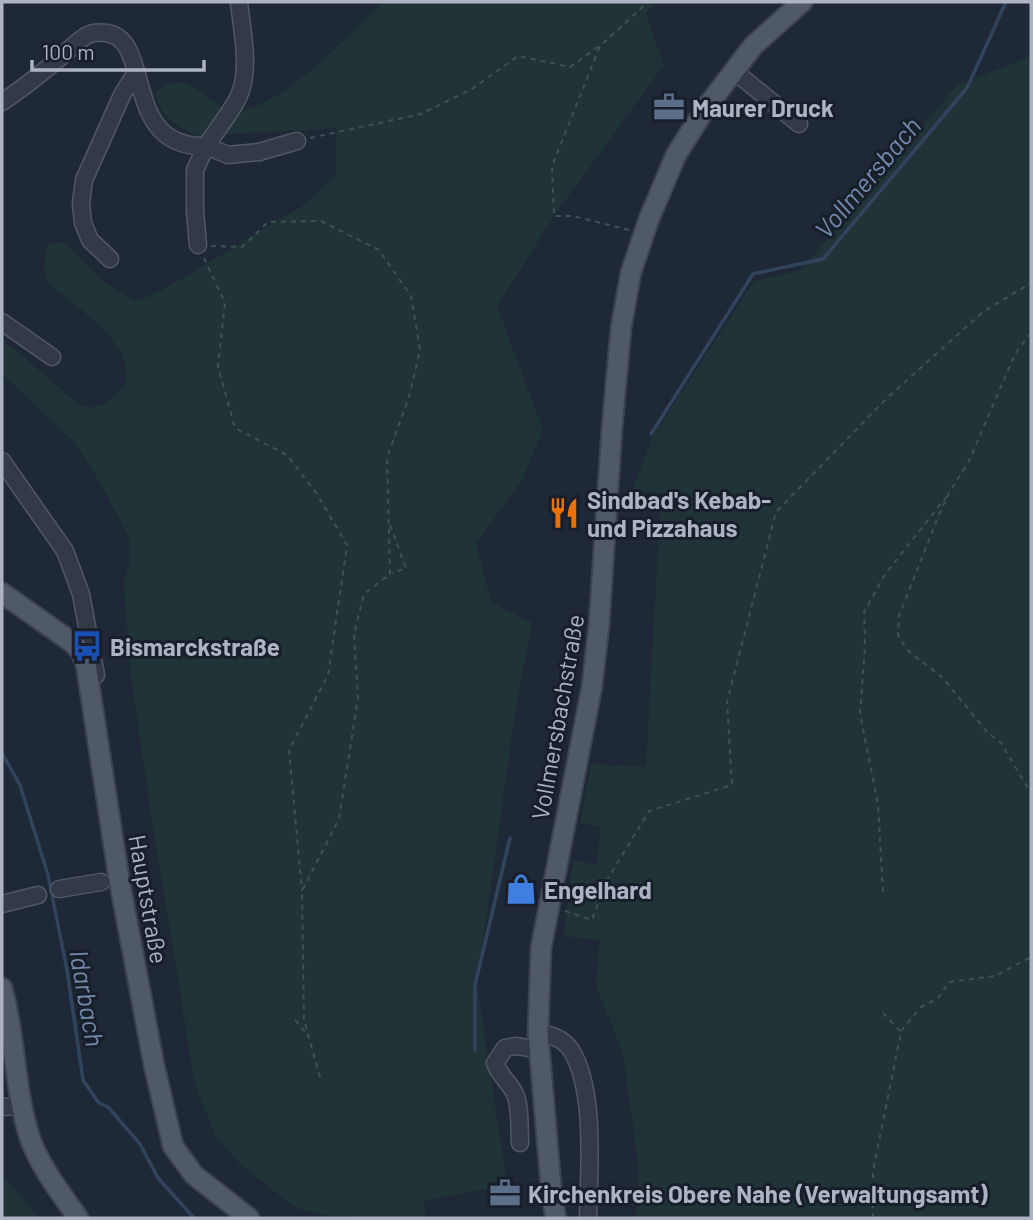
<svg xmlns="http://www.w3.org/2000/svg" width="1033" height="1220" font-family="Barlow,sans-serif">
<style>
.green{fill:#203437}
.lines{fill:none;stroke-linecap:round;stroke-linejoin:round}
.stream{stroke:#31435e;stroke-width:3.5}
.minor-casing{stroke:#505765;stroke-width:19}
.major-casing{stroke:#3c4350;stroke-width:23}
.path{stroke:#3e5155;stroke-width:2;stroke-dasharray:5 5;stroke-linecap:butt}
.minor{stroke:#323a47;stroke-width:16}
.major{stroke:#505967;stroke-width:19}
.labels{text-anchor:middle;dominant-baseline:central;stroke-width:6;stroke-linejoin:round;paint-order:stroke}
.poi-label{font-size:24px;font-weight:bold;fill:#acb4c4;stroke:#181f2b;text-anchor:start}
.street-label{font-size:24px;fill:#acb4c4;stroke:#181f2b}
.water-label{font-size:26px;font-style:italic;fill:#738aae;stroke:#181f2b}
</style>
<rect width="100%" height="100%" fill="#1f2836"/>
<path class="green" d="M383,2h273l-10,12 18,51 -110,151 -57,90 46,124 -22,52 -45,61 15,59 41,21 -16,83 -39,279 30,200 -84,16 3,17 -97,-2 -33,-8 -56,-44 -25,-29 -20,-51 -43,-263 -22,-153 -6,-87 6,-18 -1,-26 -27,-51 -26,-42 -74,-70v-33l11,7 66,57c12,3 20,4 30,-5 6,-5 15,-11 17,-20 7,-31 -38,-65 -58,-81 -6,-5 -17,-11 -20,-18 -6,-10 -4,-27 1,-37l9,-2 10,3 30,32 20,15 18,8 12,-3 30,-16 126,-76 32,-30v-47l-135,8c-21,-7 -42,-18 -45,-43 37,-34 53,25 86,18 48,-11 105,-75 141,-109z
M1031,56v1162h-395l3,-49 -16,-115 -27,-69 4,-45 -36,-4 9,-75 24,3 4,-37 -21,-4 11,-59 55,3 15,-274 -29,-2 21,-55 101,-155 47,-11 155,-184z
M2,1175l38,43h-38z"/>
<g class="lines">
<path class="stream" d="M651,434l102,-160 70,-15 144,-171 39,-86
M2,753l18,32 28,90 19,95 16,110 15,22 10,5 32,37 18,34 36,40
M475,1050v-65l35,-147"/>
<defs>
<path id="minor" d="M734,71l65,53
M2,102c20,-13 41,-30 60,-46 7,-6 15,-15 24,-20 6,-4 14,-4 21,-3 47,7 14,116 99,113 10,-15 22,-30 31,-46 15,-28 5,-68 2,-98
M198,245l-3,-34v-41l11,-24 22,9 31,-3 38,-11
M110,259l-20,-19 -7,-17 -2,-20 3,-23 38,-85 13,-21
M2,322l50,35
M2,461l63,90 16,43 15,81
M59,889l42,-7
M2,904l36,-9
M538,1033c13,2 25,5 33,17 25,39 18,122 17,168
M2,1107l21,-1
M520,1143c-1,-15 1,-38 -6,-51 -6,-11 -15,-17 -19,-29l10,-15 12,-2 22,4"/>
<path id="major" d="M2,593l71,50 8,9 5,12 33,215 35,186 19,81 21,29 55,43
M2,988c14,49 12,102 28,150 10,29 31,55 48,80
M556,1218l-4,-20 -14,-165 3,-85 51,-262 7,-61 13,-197 9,-100 10,-56 18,-53 27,-64 29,-46 48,-63 49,-44"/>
</defs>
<use href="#minor" class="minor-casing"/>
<use href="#major" class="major-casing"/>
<path class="path" d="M310,138l111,-24 51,-25 46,-33 52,11 29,-21
M629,230l-56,-14h-19l-2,-50 48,-120 48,-44
M211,246l31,1 26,-25 53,-1 58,29 32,46 9,54 -11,47 -22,60 3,117 -26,20 -10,40 4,64 -19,121 -37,72 2,129 16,57
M204,258l21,45 -7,64 17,61 52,27 30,39 30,51 -19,130 -39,75 13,141
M1031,333l-16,21 -46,107 -20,32 -11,24 -39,99 -1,19 9,15 35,27 46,56 13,10 30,50
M390,525l16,43 -14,5
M883,892l-5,-88 -18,-90 5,-68 -1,-34 22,-39 61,-77
M565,911l27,9 15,-40 42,-69 83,-26 -5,-83 49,-190 110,-113 98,-88 47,-28
M295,1020l13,15
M901,1031l20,-24 17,-9 11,-16 46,-6 36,-19
M873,1218v-47l28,-139 -19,-20"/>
<use href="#minor" class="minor"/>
<use href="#major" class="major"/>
</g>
<defs>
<symbol id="office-bare" viewBox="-9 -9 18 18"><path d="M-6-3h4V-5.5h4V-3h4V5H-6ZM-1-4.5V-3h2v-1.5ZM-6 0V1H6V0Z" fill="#5c6f8a" stroke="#181f2b" stroke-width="2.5" paint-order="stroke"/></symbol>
<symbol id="restaurant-bare" viewBox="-9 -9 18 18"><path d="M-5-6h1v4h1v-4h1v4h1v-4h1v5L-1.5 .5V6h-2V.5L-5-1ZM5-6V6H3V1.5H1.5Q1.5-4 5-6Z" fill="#e8710a" stroke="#181f2b" stroke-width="2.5" paint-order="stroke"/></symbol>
<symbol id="bus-bare" viewBox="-9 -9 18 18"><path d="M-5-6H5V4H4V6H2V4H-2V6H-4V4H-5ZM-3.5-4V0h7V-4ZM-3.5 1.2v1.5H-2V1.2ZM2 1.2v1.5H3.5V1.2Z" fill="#1a4fb4" stroke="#181f2b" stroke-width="2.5" paint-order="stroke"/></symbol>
<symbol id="shop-bare" viewBox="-9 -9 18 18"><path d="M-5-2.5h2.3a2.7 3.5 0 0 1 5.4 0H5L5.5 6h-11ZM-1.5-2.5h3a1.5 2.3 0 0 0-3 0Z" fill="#3f7fe0" stroke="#181f2b" stroke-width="2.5" paint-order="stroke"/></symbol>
</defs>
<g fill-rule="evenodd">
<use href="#office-bare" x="647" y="85" width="44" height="44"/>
<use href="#restaurant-bare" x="542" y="491" width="44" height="44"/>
<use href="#bus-bare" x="65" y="624" width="44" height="44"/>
<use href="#shop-bare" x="499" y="867" width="44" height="44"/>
<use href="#office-bare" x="483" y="1171" width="44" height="44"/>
</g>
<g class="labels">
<g class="poi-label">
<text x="692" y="107">Maurer Druck</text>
<text x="587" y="499">Sindbad's Kebab-<tspan x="587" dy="28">und Pizzahaus</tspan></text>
<text x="110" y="646">Bismarckstraße</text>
<text x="544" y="889">Engelhard</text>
<text x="528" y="1193">Kirchenkreis Obere Nahe (Verwaltungsamt)</text>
</g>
<g class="street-label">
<text transform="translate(557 717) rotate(-80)">Vollmersbachstraße</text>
<text transform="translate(149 899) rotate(80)">Hauptstraße</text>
</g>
<g class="water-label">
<text transform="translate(867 177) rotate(-50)">Vollmersbach</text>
<text transform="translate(88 998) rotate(80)">Idarbach</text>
</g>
</g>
<rect width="1033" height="1220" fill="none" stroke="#acb4c4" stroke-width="7"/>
<path d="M32 60v10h172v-10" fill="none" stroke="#acb4c4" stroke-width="3.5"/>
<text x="42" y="60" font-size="21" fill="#acb4c4" stroke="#181f2b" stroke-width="5" paint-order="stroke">100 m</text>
</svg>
